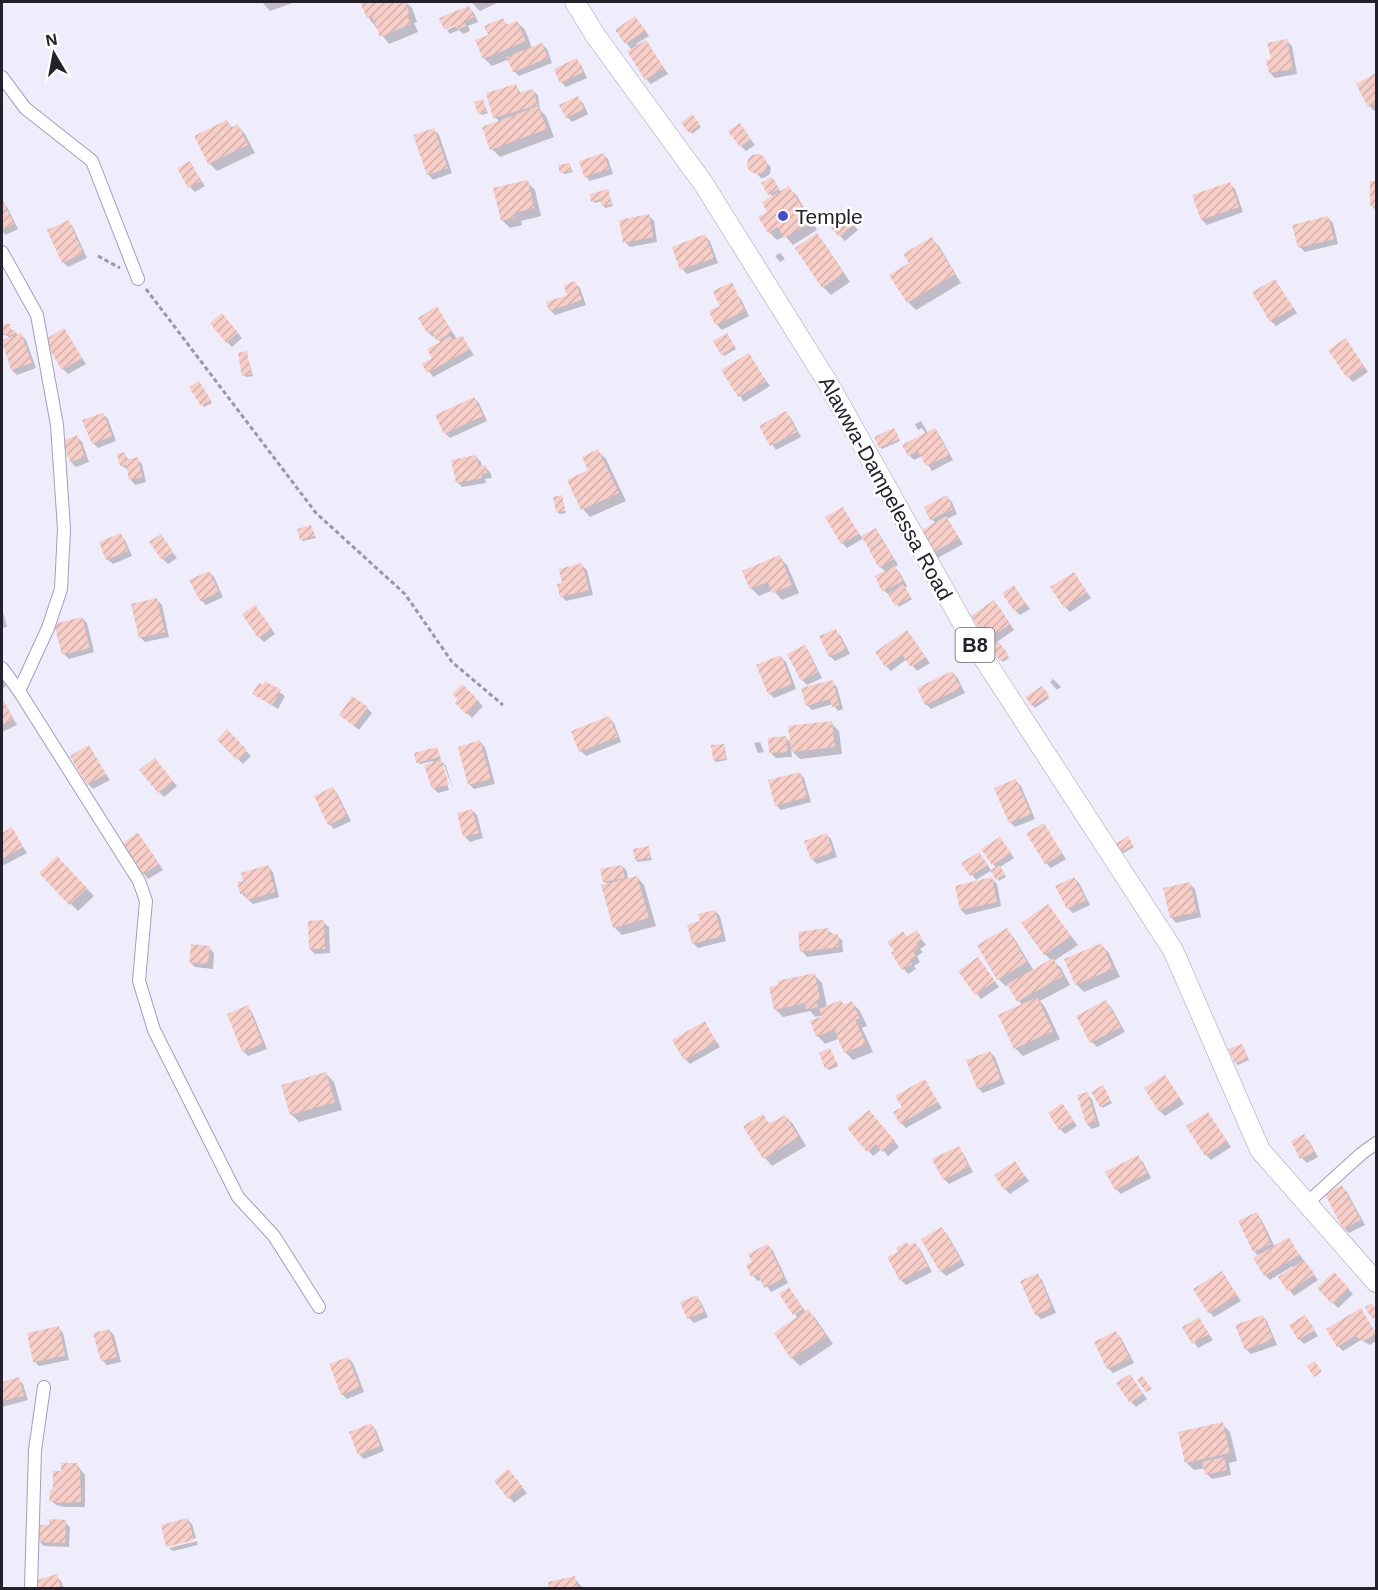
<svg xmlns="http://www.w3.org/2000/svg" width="1378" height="1590" font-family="Arial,sans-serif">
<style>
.shadow{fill:#0003}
.building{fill:url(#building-hatch)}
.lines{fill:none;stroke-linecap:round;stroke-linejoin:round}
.street-casing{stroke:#a59dbe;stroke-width:14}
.primary-casing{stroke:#a59dbe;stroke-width:21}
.path{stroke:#9b98a5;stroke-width:3;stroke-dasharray:4.5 3;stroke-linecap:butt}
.street{stroke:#fff;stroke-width:12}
.primary{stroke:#fff;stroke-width:20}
.poi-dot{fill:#464dc2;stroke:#fff;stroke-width:2}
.labels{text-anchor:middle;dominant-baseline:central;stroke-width:5;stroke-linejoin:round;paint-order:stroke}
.shield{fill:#fff;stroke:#66646c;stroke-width:1.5}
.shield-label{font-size:20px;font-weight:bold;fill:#24212d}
.poi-label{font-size:21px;fill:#24212d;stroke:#fff;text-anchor:start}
.street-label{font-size:21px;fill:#24212d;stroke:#fff}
</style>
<defs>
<pattern id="building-hatch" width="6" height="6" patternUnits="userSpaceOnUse" patternTransform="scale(1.5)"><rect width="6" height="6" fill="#f7cdc7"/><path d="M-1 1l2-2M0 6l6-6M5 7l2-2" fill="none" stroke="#d4b0ab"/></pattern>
</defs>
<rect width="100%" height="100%" fill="#efecfb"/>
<path class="shadow" d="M262,2h33l-25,9z
M362,2h43l7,6 5,14 -3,1 4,9 -29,12 -21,-27z
M471,2h28l-19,9z
M469,8l5,5 4,9 -10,4 2,5 -7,3 -4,-4 -9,4 -3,-4 15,-7 -1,-2 -15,8 -5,-10z
M503,20l6,6 8,-4 8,8 7,18 10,-4 5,5 5,14 -33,13 -5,-5 -5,-12 -17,7 -8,-8 6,-22z
M640,23l9,13 -13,8 2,3 8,-5 22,32 -17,10 -5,-5 -14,-29 -6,-7z
M1287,41l5,5 5,28 -22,4 -5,-5 2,-13z
M576,60l5,5 6,13 -21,9 -5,-5 -5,-12z
M1376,75v35l-2,1 -4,-5 -12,-22z
M516,86l5,7 11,-3 6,5 2,15 6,6 8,21 -54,20 -8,-8 8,-27 -5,-5z
M578,98l5,5 5,11 -16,8 -5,-5z
M482,100l6,13 -6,2 -2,-2z
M692,116l9,11 -9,7 -9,-11z
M227,122l6,6 5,-2 7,8 10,19 -38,18 -8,-8 -13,-26z
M740,125l15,20 -9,6 -5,-5z
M434,130l5,5 13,38 -19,7 -5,-6z
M603,154l5,5 5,15 -23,7 -5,-5z
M756,156h3l12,11 -1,7 -6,4h-3l-11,-11v-7z
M190,163l15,23 -10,6 -5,-5z
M569,164l4,8 -9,2 -2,-2z
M774,180l7,13 8,-5 8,8 20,34 -24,15 -8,-9 -8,4 -8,-8 1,-20 3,-15 -3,-3z
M527,182l8,8 6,26 -20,5 1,4 -12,3 -8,-8z
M1372,182h4v29l-4,-5z
M1230,184l5,5 8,23 -36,13 -5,-5z
M608,191l5,15 -8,2 -3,-7 -7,2 -2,-2z
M2,202l5,5 11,22 -12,6 -4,-4z
M649,216l5,5 3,21 -27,5 -5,-5z
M845,216l13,14 -13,11 -5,-5z
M1328,218l5,5 5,21 -33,8 -5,-5z
M68,222l5,5 14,31 -19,9 -5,-5z
M817,235l7,8 26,39 -19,13 -8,-8z
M705,236l5,5 8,22 -31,11 -5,-5z
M931,239l8,7 22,37 -45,27 -8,-8 3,-38z
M780,253l5,6 -5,3 -5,-6z
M1275,281l22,32 -21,13 -5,-5z
M575,283l5,5 6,17 -31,10 -5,-5 19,-14z
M736,295l5,4 8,17 -27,14 -5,-5 -6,-13 11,-5 -3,-7z
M437,308l20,31 4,-2 13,18 -41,22 -9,-13 10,-5 7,-16 -5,-7 -3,1 -5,-5z
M227,320l15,18 -10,9 -5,-5z
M9,325l3,7 5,1 -1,4 5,-2 5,5 10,28 -19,7 -5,-5 -10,-28 8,-3 -3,-4h-5v-9z
M64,330l22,34 -18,10 -5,-5z
M729,337l7,12 -12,7 -2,-2z
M1346,340l22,32 -15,10 -5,-5z
M246,353l7,23 -7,1 -3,-2z
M748,355l22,31 -26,16 -21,-32z
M201,385l11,18 -8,4 -13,-20z
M474,398l5,5 8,18 -37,17 -5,-5 -8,-17z
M786,413l5,5 10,19 -25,13 -15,-23z
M103,414l5,5 8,22 -18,7 -5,-5z
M921,421l7,12 6,-4 5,5 14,26 -21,11 -10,-15 -8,4 -5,-5 17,-21 -4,-6 -4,2 -3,-6z
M896,432l4,9 -18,8 -2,-2z
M77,437l5,5 7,20 -13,5 -5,-5z
M598,451l8,8 20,42 -36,16 -7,-8 7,-38z
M124,454l6,7 7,-2 5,5 4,18 -11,3 -5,-6 -2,-9 -6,-4 -3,-11z
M476,457l5,5 1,5h3l5,5 2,6 -7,1 1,4 -24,4 -5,-5z
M562,497l4,16 -6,1 -3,-2z
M947,497l5,5 5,12 -10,5 16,25 -27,15 -5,-5 5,-31 -5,-4z
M843,509l19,29 14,-8 2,2 20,33 -4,2 6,6 7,13 -2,2 7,11 -13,8 -9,-12 -6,-4 2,-19 -6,-5 -16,-29 -17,10 -5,-5 -15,-25z
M311,527l5,11 -13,3 -2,-2z
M120,535l5,5 7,16 -19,8 -6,-5z
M161,536l16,22 -9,6 -5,-5z
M779,557l8,8 12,28 -17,7 -9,-10 -14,6 -8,-8z
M582,565l5,5 6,25 -27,6 -5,-5 3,-12z
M209,572l5,5 9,20 -17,8 -5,-5z
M1073,573l18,25 -21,14 -5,-5z
M1014,587l16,22 -10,6 -5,-5z
M157,600l5,5 7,32 -24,5 -5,-5z
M255,607l20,27 -11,8 -5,-5z
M999,607l15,23 -17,12 12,16 -6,4 -11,-14 2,-2 -6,-7z
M3,612l4,15 -5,1v-15z
M82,618l5,5 7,29 -25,7 -5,-5z
M836,631l5,5 9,18 -15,7 -5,-5z
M907,632l23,31 -13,8 -10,-12 -16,12 -5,-5z
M804,647l5,5 13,26 -15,7 -5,-5z
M781,657l5,5 10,27 -22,9 -5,-5z
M952,672l5,5 8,16 -34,16 -5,-5z
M2,678l5,5 -5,8z
M1053,679l8,8 -4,3 -7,-8z
M832,682l5,5 6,22 -5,2 -5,-7 -21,6 -5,-5z
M266,683l19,13 -7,13 -24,-15z
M462,687l21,19 -11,12 -15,-15 3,-4z
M1044,690l5,8 -14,10 -8,-11z
M2,698l15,27 -15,7z
M367,708l5,5 -13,17 -18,-15z
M609,718l5,5 7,19 -35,14 -5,-5z
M831,723l8,8 3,23 -42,5 -9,-9 1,7 -16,1 -5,-5 15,-15 5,5z
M227,732l24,24 -8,8 -24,-24z
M480,742l5,5 10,37 -21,5 -5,-5z
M760,742l4,10 -6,1 -4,-10z
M723,745l2,3 2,12 -11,2 -2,-2z
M88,747l22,33 -17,9 -5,-5z
M437,748l4,11h-2l7,7 7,23 -9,-24h-3l8,25 -11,3 -5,-5v-27l-13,3 -2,-2z
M159,765l18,21 -13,11 -5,-5z
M799,773l5,5 7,24 -30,8 -5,-5z
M1016,781l5,5 14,33 -20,8 -5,-5z
M332,788l5,5 14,28 -17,8 -5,-5z
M472,810l5,5 6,23 -13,4 -5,-5z
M1043,824l23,35 -15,9 -5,-5z
M12,829l15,24 -23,12 -2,-3v-28z
M826,834l5,5 6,18 -20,7 -5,-5z
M1000,839l14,19 -14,9 6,10 -7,4 -7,-11 -16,10 -12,-17 15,-9 13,17 5,-3 -4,-4z
M143,840l20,30 -15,9 -25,-34z
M1130,840l4,7 -12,7 -2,-2z
M648,848l4,12 -14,2 -2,-2z
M57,858l37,38 -16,15 -37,-38z
M622,866l5,5 1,9 9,-3 7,8 12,41 -34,9 -8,-8 -6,-42 -4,-4z
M268,867l5,5 6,25 -26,7 -12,-11 4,-11z
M1074,878l5,5 11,22 -17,8 -5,-5z
M992,879l5,5 4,22 -35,9 -5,-5z
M1190,884l5,5 6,28 -25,6 -5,-6z
M1048,906l30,39 -24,16 7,7 9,17 -30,16 5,6 15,32 -37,17 -8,-8 7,-43 -13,-20 -3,1 -8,-7 9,-49 7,8 20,33 18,-10 -7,-7z
M715,911l5,5 6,25 -28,7 -5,-5 9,-21z
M323,922l6,5 1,26 -15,1 -5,-5z
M827,930l15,10 1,12 -36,5 -5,-6z
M916,932l10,13 -6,4 3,3 -6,4 3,6 -6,4 2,3 -8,5 -15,-20 15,-16z
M1101,945l8,8 11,24 -36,15 -8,-8z
M209,948l5,5 -1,16 -18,-2 -5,-5z
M978,959l21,28 -18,12 -21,-28z
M814,975l8,8 5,24 14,-5 5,4 6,-3 8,8 7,15 -5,2 11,24 -20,8 -8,-8 -7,-13 -13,5 -7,-8 7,-21 -10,2 -5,-6 -27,6 -8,-8z
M1106,1002l5,5 14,25 -28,15 -5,-5z
M247,1007l5,5 15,37 -19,7 -5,-5z
M704,1023l16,24 -30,17 -5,-5z
M1242,1045l7,15 -11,5 -2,-2z
M830,1050l8,16 -9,4 -2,-2z
M990,1052l5,5 10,27 -22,9 -5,-5z
M326,1074l8,8 8,28 -43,12 -8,-8z
M1165,1077l19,27 -19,12 -5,-5z
M924,1081l18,27 -36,20 -5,-5 3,-15z
M1104,1089l8,14 -9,5 -2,-2z
M1087,1094l5,5 8,27 -8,3 -5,-5z
M1062,1105l15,21 -12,8 -5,-5z
M762,1116l9,9 14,-9 8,8 13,22 -34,20 -7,-8z
M874,1117l25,30 -11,9 -6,-7 -9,7 -23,-28z
M1212,1119l19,28 -20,13 -5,-5z
M1304,1136l5,5 9,16 -11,6 -5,-5z
M958,1148l5,5 10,19 -24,12 -5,-5 -10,-19z
M1138,1157l5,5 8,16 -30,16 -5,-5z
M1015,1163l14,18 -19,13 -5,-5z
M1342,1187l5,5 18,33 -16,8 -5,-5z
M1256,1214l5,5 14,28 13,-8 30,41 -24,16 -14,-18 14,-10 -1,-2 -23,14 -5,-5 -6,-18 -5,-6z
M942,1229l5,5 18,31 -19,11 -5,-5z
M907,1244l3,3 5,-3 5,5 12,23 -26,13 -5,-5 -12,-22 11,-6z
M768,1246l5,5 15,32 -17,9 -9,-13 -4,2 -5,-5z
M1222,1273l19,28 -27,16 -5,-5z
M1334,1274l19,20 -15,14 -19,-20z
M1037,1275l5,5 14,33 -15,6 -5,-5z
M781,1294h12l13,18 2,-1 8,8 17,25 -33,22 -8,-8 6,-40z
M696,1297l5,5 7,15 -14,6 -5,-5 -7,-15z
M1361,1310l15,23v8l-6,4 -9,-5 -18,11 -5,-5z
M1262,1316l5,5 10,24 -26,9 -5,-5z
M1305,1317l13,19 -14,8 -5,-5z
M1199,1319l14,21 -15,8 -14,-21z
M58,1328l5,5 6,27 -30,6 -5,-5z
M109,1330l5,5 7,27 -14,3 -5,-5z
M1116,1333l5,5 13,25 -21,10 -5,-5z
M348,1358l5,5 11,29 -17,7 -5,-5z
M1130,1376l17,23 -11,8 -5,-5z
M18,1379l5,5 5,16 -26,7v-24z
M1222,1424l8,8 7,29 -8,2 2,12 -19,4 -5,-5 -2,-6 -11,2 -8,-8z
M371,1425l5,5 8,21 -20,8 -5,-5z
M77,1465l8,10v32h-21l-8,-2 -5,-5 12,-27z
M513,1476l14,17 -13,10 -18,-22z
M187,1519l5,5 4,14 -27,7v2l-1,-1z
M65,1522l5,5 -1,20 -25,-1 -5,-5 11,-14z
M197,1541l1,4 -25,6 -4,-3z
M56,1576l5,5 3,7h-26l-2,-6z
M574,1578l9,10h-32l-1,-5z"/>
<path class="building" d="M360,2h45l5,12 -3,1 4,9 -31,13 -8,-21 -5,2z
M469,6l5,11 -10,4 2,5 -9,4 -2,-5 -11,4 -5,-11z
M635,16l10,15 -20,13 -10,-14z
M503,18l3,7 11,-4 9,20 -43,18 -8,-19 13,-5 -4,-9z
M1287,39l6,30 -24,4 -3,-13 5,-1 -4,-16z
M646,40l18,28 -19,12 -18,-29z
M542,43l6,15 -35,14 -7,-15z
M577,58l6,14 -23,11 -6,-14z
M1376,73v30l-8,4 -12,-23z
M516,84l3,9 14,-4 5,16 -45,13 -7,-25z
M578,96l6,13 -18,9 -7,-13z
M483,99l4,12 -9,3 -4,-12z
M538,106l9,23 -57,21 -8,-23z
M692,114l8,10 -11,9 -8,-10z
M227,120l4,8 7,-4 10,21 -40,19 -14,-28z
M740,123l11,16 -11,8 -12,-16z
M434,128l14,40 -21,7 -14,-40z
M604,153l5,16 -25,8 -5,-16z
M747 164a10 10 0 1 1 20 0a10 10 0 1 1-20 0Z
M190,161l11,20 -13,7 -11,-20z
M570,163l1,8 -11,2 -2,-8z
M772,177l7,12 -11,6 -7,-12z
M528,180l6,28 -20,5 1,4 -14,4 -8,-33z
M1370,181h6v25h-6z
M1230,182l9,25 -38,13 -9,-25z
M789,186l22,36 -27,16 -6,-11 -10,6 -10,-16 9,-5 -5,-10z
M608,189l4,15 -10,2 -2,-7 -9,3 -1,-8z
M2,198l12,26 -12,6z
M841,209l13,15 -15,13 -14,-16z
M649,214l4,23 -30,6 -4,-23z
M1328,216l6,23 -36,9 -6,-23z
M69,220l14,33 -21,10 -15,-33z
M817,233l27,40 -22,15 -27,-40z
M705,234l9,24 -34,12 -8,-23z
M932,237l23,37 -48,29 -18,-28 20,-12 -6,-9z
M1275,279l18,29 -23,14 -18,-30z
M575,281l7,19 -33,11 -3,-9 21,-7 -3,-10z
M732,282l13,29 -30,14 -6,-14 11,-5 -3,-4 9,-4 -9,3 -4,-10z
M437,306l15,26 -15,9 -6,-10 -4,2 -9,-15z
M222,313l16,20 -12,10 -16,-20z
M2,324h8v6h5v4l-9,2 -1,-2h-3z
M64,328l18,30 -20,12 -18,-30z
M21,333l11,30 -21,7 -9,-30z
M727,333l8,14 -14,8 -8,-14z
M462,335l8,14 -43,24 -5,-9 10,-6 -5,-9 23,-13 3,4z
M1346,338l18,29 -17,11 -19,-28z
M247,351l4,23 -9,2 -4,-23z
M749,353l17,28 -28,16 -17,-27z
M199,381l12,19 -10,6 -12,-19z
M474,397l9,19 -39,18 -9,-19z
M786,411l11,21 -27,14 -11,-20z
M103,413l9,23 -20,8 -10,-24z
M894,428l5,11 -20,9 -5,-11z
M935,428l14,27 -23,11 -8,-15 -10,5 -6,-11z
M77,435l8,22 -15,5 -8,-21z
M598,449l21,44 -38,17 -14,-30 21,-10 -6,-13z
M125,452l1,8 12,-3 4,20 -13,3 -3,-15 -6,1 -3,-12z
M476,455l3,11 7,-1 1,8 -6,1 1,4 -26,5 -5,-23z
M562,495l3,16 -9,1 -3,-15z
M947,495l6,14 -23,11 -6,-13z
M843,507l16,27 -18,10 -16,-27z
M946,516l13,22 -30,17 -12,-22z
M311,525l4,11 -15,4 -3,-11z
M876,528l7,14 -14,7 -8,-13z
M121,533l7,18 -22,9 -7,-18z
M161,534l12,18 -11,8 -13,-18z
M884,542l10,17 -15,9 -10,-18z
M780,555l12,30 -20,8 -4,-11 -18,7 -8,-18z
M582,563l7,27 -29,7 -3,-13 5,-1 -3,-14z
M895,566l8,15 -21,11 -7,-16z
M209,571l10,21 -19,9 -11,-21z
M1074,572l13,20 -23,16 -14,-21z
M903,584l8,13 -16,9 -7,-12z
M1014,585l12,19 -12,7 -12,-18z
M157,598l8,34 -26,6 -8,-34z
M994,600l16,24 -23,16 -16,-24z
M255,605l17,24 -14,9 -16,-24z
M82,617l8,31 -28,7 -8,-31z
M836,629l10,20 -17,8 -10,-21z
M907,630l19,27 -15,10 -9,-12 -17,12 -10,-15z
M998,641l11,14 -9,6 -10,-14z
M805,645l13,27 -17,9 -14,-27z
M781,655l11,29 -24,10 -12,-29z
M952,671l9,17 -36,17 -8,-17z
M833,680l6,25 -7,2 -2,-8 -24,7 -5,-18z
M265,681l16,9 -9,15 -20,-11 7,-11 4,2z
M462,684l17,17 -13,13 -11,-11 3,-4 -6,-5z
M1042,686l7,9 -17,11 -7,-9z
M352,696l16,11 -14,19 -15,-11z
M2,698l11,21 -11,6z
M609,716l9,21 -39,15 -8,-21z
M832,721l3,26 -44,5 -3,-26z
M227,729l20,21 -10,10 -20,-20z
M786,736l2,16 -19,1 -1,-15z
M480,740l11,39 -23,6 -10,-38z
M724,744l2,15 -13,1 -2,-15z
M89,745l17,29 -19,11 -17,-29z
M437,747l3,10 -24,6 -2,-10z
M155,758l18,23 -15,12 -19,-23z
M441,760l8,24 -17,5 -8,-24z
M800,772l7,25 -32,9 -7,-26z
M1016,779l15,35 -22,9 -15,-35z
M333,787l14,29 -19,9 -14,-29z
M472,809l7,24 -16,4 -6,-24z
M1044,823l18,31 -17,10 -19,-31z
M12,827l11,20 -21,12v-26z
M138,833l21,31 -17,11 -21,-31z
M827,833l6,19 -22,8 -7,-19z
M1128,836l5,9 -14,8 -5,-8z
M1000,837l11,16 -19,12 -11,-16z
M649,846l1,12 -15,2 -2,-11z
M979,852l9,13 -18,11 -9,-13z
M57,856l30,32 -18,17 -30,-32z
M268,865l7,27 -28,8 -2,-7 -5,1 -3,-12 6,-1 -2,-8z
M622,865l3,13 -22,4 -3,-13z
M999,865l6,9 -9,6 -6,-10z
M637,876l12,42 -36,10 -12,-43z
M992,877l5,25 -37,8 -5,-24z
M1074,877l12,23 -19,9 -12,-23z
M1190,882l7,30 -27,6 -7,-30z
M1048,904l23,32 -27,19 -23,-32z
M715,910l7,26 -30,8 -5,-19 13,-4 -2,-7z
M324,920l1,29h-16l-1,-28z
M828,928l1,7 9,-1 1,13 -39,5 -2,-20z
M1007,928l20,34 -30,18 -20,-35z
M917,930l5,9 -6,4 3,4 -6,4 3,5 -6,4 2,4 -10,6 -11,-17 3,-2 -7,-9 16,-11 4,6z
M1102,943l11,26 -38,16 -11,-26z
M191,944l19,2 -2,18 -19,-2z
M978,957l17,24 -20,14 -17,-24z
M1053,958l10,18 -46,26 -10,-18z
M815,973l5,27 -4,1 2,6 -12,2 -1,-6 -31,7 -5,-23 9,-2 -1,-4z
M1037,997l16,34 -39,18 -16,-34z
M841,1000l3,5 8,-4 8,17 -5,2 11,24 -22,9 -10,-24 -18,8 -6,-16 12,-5 -3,-7z
M1106,1000l15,27 -31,16 -14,-27z
M248,1005l15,39 -21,8 -15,-38z
M705,1021l11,21 -32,18 -12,-20z
M1242,1044l6,14 -13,5 -7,-14z
M830,1048l7,16 -12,5 -6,-16z
M990,1051l11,28 -24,10 -11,-29z
M326,1072l9,30 -45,13 -9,-30z
M1165,1075l15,23 -21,14 -15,-24z
M925,1079l13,23 -38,22 -7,-12 9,-5 -7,-11z
M1103,1085l8,15 -11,7 -9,-15z
M1088,1092l8,29 -10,3 -9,-29z
M1062,1103l12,18 -15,9 -11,-17z
M869,1110l26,31 -13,11 -6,-8 -9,8 -20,-24z
M1208,1112l19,29 -22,15 -19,-30z
M763,1114l6,10 16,-9 14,22 -36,22 -20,-33z
M1304,1134l10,18 -14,7 -9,-18z
M959,1146l10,21 -26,13 -11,-21z
M1138,1155l9,18 -32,17 -10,-18z
M1015,1161l10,15 -21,14 -10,-15z
M1342,1185l19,35 -18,9 -18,-35z
M1257,1212l14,32 -18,8 -15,-31z
M942,1227l19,33 -21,12 -19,-33z
M1289,1237l10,18 -35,21 -11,-18z
M907,1242l2,4 6,-4 13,24 -28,15 -13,-24 11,-5 -2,-4z
M768,1244l16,34 -20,10 -6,-14 -7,3 -5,-12 6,-3 -4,-8z
M1304,1260l11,14 -27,18 -10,-15z
M1222,1271l15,24 -29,18 -15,-24z
M1334,1272l15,16 -17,16 -15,-16z
M1038,1273l14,35 -17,7 -15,-34z
M789,1287l14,22 -10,6 -14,-21z
M697,1295l7,17 -17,7 -7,-17z
M1372,1303l4,7v6l-4,3 -7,-12z
M1361,1308l15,26 -12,7 -9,-5 -18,11 -11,-18z
M808,1309l18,27 -35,23 -17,-26z
M1263,1315l10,24 -28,11 -10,-25z
M1305,1315l10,15 -17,10 -9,-15z
M1199,1317l10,17 -17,10 -10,-17z
M59,1326l6,30 -32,6 -6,-29z
M109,1329l8,28 -16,4 -8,-28z
M1116,1331l14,27 -23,11 -13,-27z
M348,1357l12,30 -19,8 -12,-31z
M1315,1361l7,11 -8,5 -7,-11z
M1130,1374l13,20 -13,9 -14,-20z
M1142,1376l10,13 -6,3 -9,-12z
M19,1377l5,19 -22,5v-19z
M1223,1422l7,31 -45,10 -7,-31z
M372,1423l8,23 -22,9 -9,-23z
M1224,1457l3,13 -22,5 -3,-13z
M61,1463h16v5h3l1,34 -24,1 -1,-2h-7l1,-11 3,-1v-18h8z
M508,1469l15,18 -15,12 -14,-18z
M188,1518l6,22 -28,7 -5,-22z
M49,1519l17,1 -1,23 -28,-1 1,-17h11z
M57,1574l4,14h-25l-2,-7z
M575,1576l2,12h-28l-1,-6z"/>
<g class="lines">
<defs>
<path id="street" d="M2,77l23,31 67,53 46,118
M2,252l35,63 20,110 7,104 -3,60 -13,39 -29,63
M2,668l17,23 120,190 7,20 -7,80 15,49 84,167 36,39 45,71
M1307,1203l54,-49 15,-11
M31,1588l4,-138 9,-63"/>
<path id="primary" d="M575,2l20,33 108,148 125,200 147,262 198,305 87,200 116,132"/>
</defs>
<use href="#street" class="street-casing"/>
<use href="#primary" class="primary-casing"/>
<path class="path" d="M98,256l22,12
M146,289l170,224 89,81 47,68 51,43"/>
<use href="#street" class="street"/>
<use href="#primary" class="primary"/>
</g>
<circle class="poi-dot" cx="783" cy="216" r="6"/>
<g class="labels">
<rect class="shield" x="955.5" y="628" width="39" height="34" rx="4.5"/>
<g class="shield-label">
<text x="975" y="645">B8</text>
</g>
<g class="poi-label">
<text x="795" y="216">Temple</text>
</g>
<g class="street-label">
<text transform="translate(886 488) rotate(61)">Alawwa-Dampelessa Road</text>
</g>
</g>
<rect width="1378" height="1590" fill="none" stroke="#24212d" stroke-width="6"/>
<g transform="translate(54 54) rotate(350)" stroke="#ffffff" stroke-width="4.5" paint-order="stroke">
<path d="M0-4.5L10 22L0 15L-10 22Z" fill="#24212d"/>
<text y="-9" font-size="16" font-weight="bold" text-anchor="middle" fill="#24212d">N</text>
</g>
</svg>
